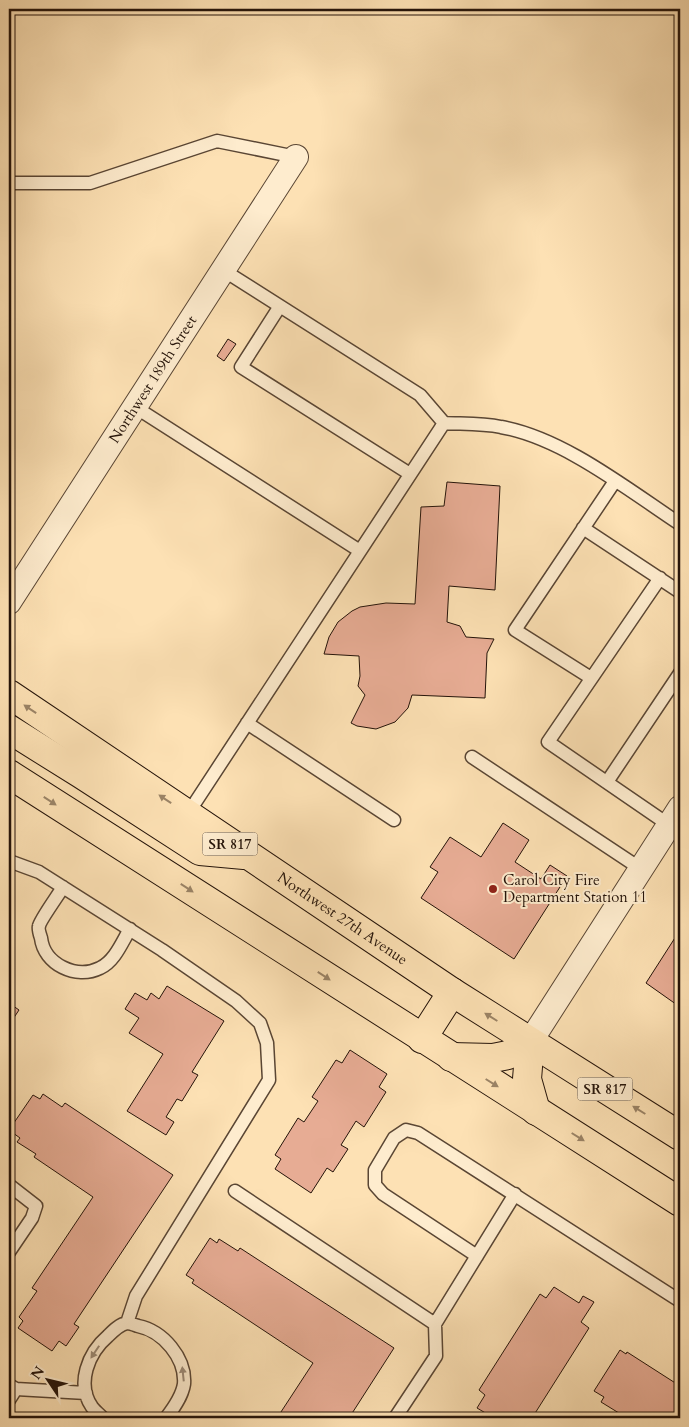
<svg xmlns="http://www.w3.org/2000/svg" width="689" height="1427" font-family="Cardo,serif">
<style>
.building{fill:#e7ac94;stroke:#241309}
.lines{fill:none;stroke-linecap:round;stroke-linejoin:round}
.lane-casing{stroke:#5a4634;stroke-width:15}
.street-casing{stroke:#5a4634;stroke-width:26}
.primary-casing{stroke:#241309;stroke-width:30}
.lane{stroke:#feecce;stroke-width:12}
.street{stroke:#feecce;stroke-width:24}
.primary{stroke:#fde1b4;stroke-width:28}
.oneway{fill:#9b8467}
.oneway2{fill:#9c8a75}
.poi-dot{fill:#8f2418;stroke:#feecce;stroke-width:2}
.labels{text-anchor:middle;dominant-baseline:central;stroke-width:4;stroke-linejoin:round;paint-order:stroke}
.shield{fill:#feecce;stroke:#655444;stroke-width:1}
.shield-label{font-size:14px;font-weight:bold;fill:#241309}
.street-label{font-size:15px;fill:#241309;stroke:#feecce}
.poi-label{font-size:15px;fill:#241309;stroke:#feecce;text-anchor:start}
</style>
<rect width="100%" height="100%" fill="#fde1b4"/>
<filter id="stains"><feTurbulence type="fractalNoise" baseFrequency=".004" numOctaves="4"/><feColorMatrix values="0 0 0 0 .2 0 0 0 0 .09 0 0 0 0 .02 0 0 0 .5 -.17"/></filter>
<radialGradient id="worn" r=".72"><stop offset=".6" stop-color="#630" stop-opacity="0"/><stop offset="1" stop-color="#630" stop-opacity=".3"/></radialGradient>
<path class="building" d="M228,339l8,5 -12,17 -7,-5z
M447,482l53,4 -5,104 -46,-4 -2,36 13,4 6,11 28,2 -7,14 -2,45 -73,-3 -4,13 -13,14 -19,7 -19,-3 -6,-3 14,-28 -7,-9 2,-10 -1,-20 -35,-2 5,-17 9,-15 14,-11 8,-4 26,-4 29,1 6,-97 23,-1z
M503,823l26,17 -14,22 26,17 9,-14 17,11 -53,83 -93,-61 17,-26 -8,-5 20,-30 31,20z
M680,930v77l-34,-24z
M167,986l57,35 -32,51 6,3 -16,26 -5,-2 -11,18 8,5 -8,13 -39,-24 36,-57 -34,-21 10,-15 -14,-9 10,-16 12,7 4,-7 8,6z
M9,1003l10,7 -10,15z
M350,1050l37,24 -8,13 7,5 -22,35 -8,-6 -15,24 7,4 -15,23 -6,-4 -16,25 -36,-24 6,-10 -6,-4 23,-37 6,4 14,-21 -6,-4 24,-37 6,3z
M43,1094l19,13 3,-4 108,72 -99,149 5,3 -13,19 -7,-5 -7,10 -34,-23 5,-7 -4,-4 18,-26 -5,-3 61,-91 -59,-40 2,-3 -19,-12 3,-4 -11,-8 24,-35 7,4z
M210,1238l7,5 2,-4 19,12 2,-3 154,100 -45,70h-72l36,-55 -121,-80 2,-3 -8,-5z
M554,1287l25,16 4,-7 11,6 -13,20 8,6 -57,90 -10,-1 -1,1h-27l-17,-10 8,-13 -6,-5 61,-96 6,4z
M620,1350l6,4 1,-2 53,34v32h-53l-26,-16 3,-5 -10,-6z"/>
<g class="lines">
<defs>
<path id="lane" d="M9,183h81l127,-42 79,16
M223,270l197,125 24,28c18,1 38,0 57,4 62,11 126,62 179,97
M280,306l-39,61 169,107
M135,407l225,144
M583,528l97,64
M660,578l-112,164 121,83
M591,678l-76,-48 100,-149
M247,723l147,97
M472,757l169,112
M607,782l73,-109
M187,815l257,-392
M9,861l30,11 123,78 74,51 24,22 7,20 2,37 -133,216 -9,27
M63,887c-4,7 -23,33 -24,39 -1,3 1,9 2,12 3,26 35,42 59,30 15,-7 22,-26 30,-39
M9,1185l27,21 -4,12 -23,34
M235,1191l200,133
M477,1256l-94,-62 -8,-9v-15l19,-32 12,-8 12,3 262,168
M9,1385l7,4 70,4
M9,1400l7,-11
M103,1418c-3,-3 -8,-7 -11,-11 -16,-23 -4,-54 16,-71 5,-5 12,-12 19,-13 3,0 8,2 11,3 25,5 48,32 46,58 -2,13 -11,25 -18,34
M395,1418l41,-62 -1,-32 80,-130"/>
<g id="street">
<path id="s1" d="M9,602l287,-445"/>
<path d="M530,1042l150,-234"/>
</g>
<g id="primary">
<path id="s2" d="M9,694l443,298 228,144"/>
<path d="M9,729l72,45 119,77 44,4"/>
<path d="M9,774l671,428"/>
<path d="M422,1039l30,-47"/>
<path d="M530,1042l-3,37 9,32"/>
<path d="M451,1057l42,1 15,-3 22,-13"/>
</g>
</defs>
<use href="#lane" class="lane-casing"/>
<use href="#street" class="street-casing"/>
<use href="#primary" class="primary-casing"/>
<use href="#lane" class="lane"/>
<use href="#street" class="street"/>
<use href="#primary" class="primary"/>
</g>
<defs><path id="oneway-solid" d="M-6-.8H1V-3.2L6.5 0L1 3.2V.8H-6Z" transform="scale(1.25)"/></defs>
<g class="oneway">
<use href="#oneway-solid" transform="translate(30 709) rotate(-146)"/>
<use href="#oneway-solid" transform="translate(165 799) rotate(-146)"/>
<use href="#oneway-solid" transform="translate(50 801) rotate(33)"/>
<use href="#oneway-solid" transform="translate(187 888) rotate(33)"/>
<use href="#oneway-solid" transform="translate(324 976) rotate(33)"/>
<use href="#oneway-solid" transform="translate(491 1017) rotate(-148)"/>
<use href="#oneway-solid" transform="translate(492 1083) rotate(32)"/>
<use href="#oneway-solid" transform="translate(639 1110) rotate(-148)"/>
<use href="#oneway-solid" transform="translate(578 1137) rotate(32)"/>
</g>
<g class="oneway2">
<use href="#oneway-solid" transform="translate(95 1352) rotate(124)"/>
<use href="#oneway-solid" transform="translate(183 1374) rotate(-96)"/>
</g>
<circle class="poi-dot" cx="493" cy="889" r="5"/>
<g class="labels">
<g class="shield">
<rect x="202.5" y="832.5" width="55" height="23" rx="4"/>
<rect x="577.5" y="1077.5" width="55" height="23" rx="4"/>
</g>
<g class="shield-label">
<text x="230" y="844">SR 817</text>
<text x="605" y="1089">SR 817</text>
</g>
<g class="street-label">
<text stroke="none"><textPath href="#s1" startOffset="265">Northwest 189th Street</textPath></text>
<text stroke="none"><textPath href="#s2" startOffset="402">Northwest 27th Avenue</textPath></text>
</g>
<g class="poi-label">
<text x="503" y="880">Carol City Fire<tspan x="503" dy="17">Department Station 11</tspan></text>
</g>
</g>
<rect width="689" height="1427" fill="none" stroke="#fde1b4" stroke-width="30"/>
<rect x="10" y="10" width="669" height="1407" fill="none" stroke="#241309" stroke-width="2.5"/>
<rect x="15" y="15" width="659" height="1397" fill="none" stroke="#241309"/>
<g transform="translate(48 1380) rotate(305)" stroke="#feecce" stroke-width="4" paint-order="stroke">
<path d="M0-4L9 19L0 12L-9 19Z" fill="#241309"/>
<text y="-8" font-size="14" font-weight="bold" text-anchor="middle" fill="#241309">N</text>
</g>
<rect width="100%" height="100%" filter="url(#stains)"/>
<rect width="100%" height="100%" fill="url(#worn)"/>
</svg>
